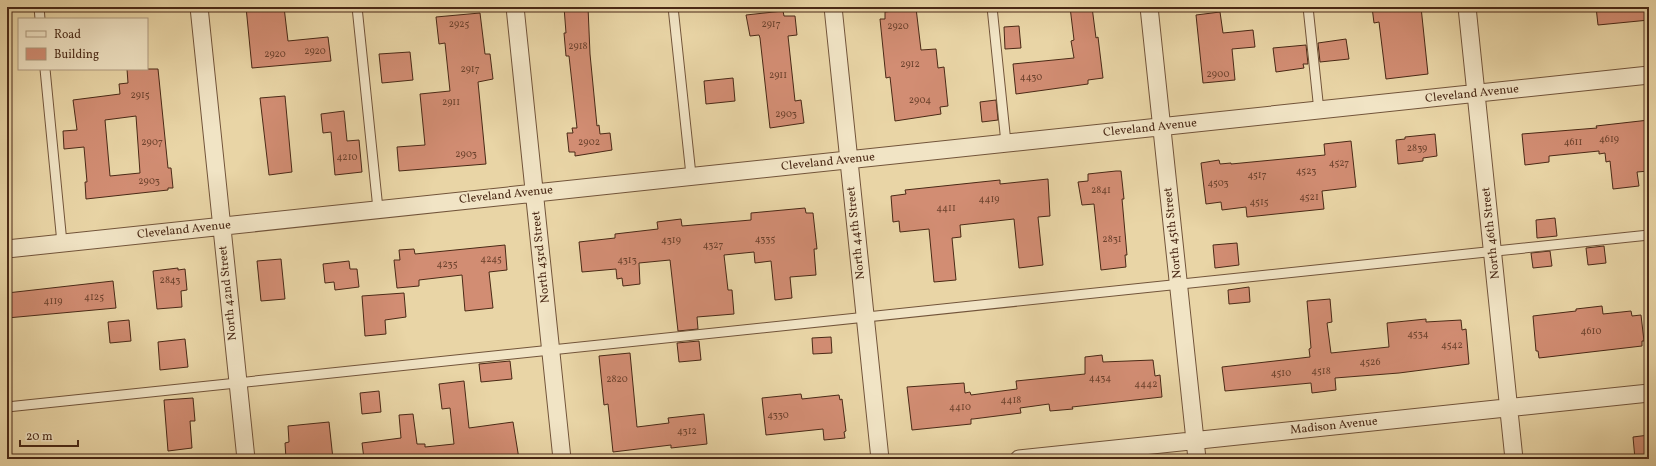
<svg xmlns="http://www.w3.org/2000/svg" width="1656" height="466" font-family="Vollkorn,serif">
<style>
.building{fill:#d28d73;stroke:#4a2916;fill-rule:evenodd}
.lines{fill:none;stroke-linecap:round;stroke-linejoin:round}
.service-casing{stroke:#72543a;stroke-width:11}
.minor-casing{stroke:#72543a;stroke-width:19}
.service{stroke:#f1e4c5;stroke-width:9}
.minor{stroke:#f1e4c5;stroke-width:17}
.labels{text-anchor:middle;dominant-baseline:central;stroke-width:3.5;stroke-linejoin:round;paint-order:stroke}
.number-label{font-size:10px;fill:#6c422d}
.street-label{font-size:12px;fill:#4a2916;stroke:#f1e4c5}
</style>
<rect width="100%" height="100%" fill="#e9d5a6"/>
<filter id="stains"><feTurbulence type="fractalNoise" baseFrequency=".005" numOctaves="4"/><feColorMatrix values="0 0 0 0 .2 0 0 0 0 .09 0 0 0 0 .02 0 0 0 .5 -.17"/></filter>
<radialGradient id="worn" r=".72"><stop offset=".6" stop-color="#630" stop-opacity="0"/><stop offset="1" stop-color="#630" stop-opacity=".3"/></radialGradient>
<path class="building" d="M246,7h38l4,34 40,-4 3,24 -79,7z
M564,7h24l2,47 7,72 2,-1 1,9 10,-1 2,17 -37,6v-4h-6l-2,-19h6l-1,-5h5l-8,-72h-3l-2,-23h2z
M1070,7h22l4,31 2,-1 5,41 -15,2v4l-72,10 -3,-30 61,-6 -3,-17 3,-1z
M1372,7h49l7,67 -42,5 -7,-57 -5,1z
M1596,7h53v13l-51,5z
M916,8l5,42 15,-1 2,19 6,-1 4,39 -8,1 1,7 -46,7 -5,-44 -4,1 -6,-59h5v-7z
M783,11l1,5h11l2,19 -9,1 7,65 6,-1 3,23 -34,5 -10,-90 -1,-3 -9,1 -4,-21z
M1220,12l3,21 30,-3 2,17 -23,2 3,31 -32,3 -7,-68z
M480,13l5,41h5l3,25 -15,3 8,82 -87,7 -2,-24 28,-2 -5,-51 30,-3 -5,-48 -6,1 -3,-27z
M1019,26l2,22 -16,1 -1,-22z
M1346,39l3,20 -29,3 -2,-19z
M1306,45l2,19h-5l1,4 -28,4 -3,-24z
M410,52l3,28 -31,3 -3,-29z
M127,69h31l10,99h3l2,20h-5v2l-82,9 -1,-17h2l-3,-35 -20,2 -1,-18 14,-1 -4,-30 47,-6 -1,-10 9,-1zM136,116l4,57 -30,3 -5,-56z
M733,78l2,23 -29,3 -2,-23z
M285,96l7,76 -23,3 -9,-77z
M996,100l2,20 -16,2 -2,-20z
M344,111l3,30 12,-1 3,32 -27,3 -4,-43 -8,1 -2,-19z
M1649,120v51l-12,1 2,14 -26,3 -3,-28 -4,1 -1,-9 -6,1v-3l-50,5v6l-24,3 -3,-31 75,-6 -1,-2z
M1435,134l2,22 -14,2v3l-25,3 -2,-24 9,-1v-2z
M1351,141l5,46 -34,4 2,18 -77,8 -1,-10 -24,3 -1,-8 -15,2 -5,-41 18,-3 1,4 11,-1v1l94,-9 -1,-11z
M1116,171h5l3,28h-2l5,56h-2l1,12 -25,3 -7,-66 -12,1 -4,-23 10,-1v-7z
M1048,179l2,37 -12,1 5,48 -24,3 -5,-49 -54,6 1,12 -9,1 4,42 -22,2 -5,-53 -29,3 -1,-11 -6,1 -2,-26 15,-2 -1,-4 95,-10v4z
M805,208l1,5h7l4,36h-3l2,26 -26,2 2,21 -17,2 -4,-39 -16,2 -1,-11 -30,3 4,35h4l2,24 -37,3 1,12 -20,2 -8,-71 -31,3 1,21 -17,2 -1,-8 -5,1 -1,-10 -34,3 -3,-30 36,-4v-4l43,-5 -1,-7 24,-3 1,7 69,-6v-7z
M1555,218l2,18 -20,2 -1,-18z
M1237,243l2,22 -24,3 -2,-23z
M505,245l2,25 -18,2 4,36 -28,3 -3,-36 -43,5v6l-22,2 -3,-28h6l-1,-10 15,-1 1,5z
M1604,246l2,17 -18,2 -2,-17z
M1550,251l2,15 -19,2 -2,-15z
M281,259l4,40 -24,2 -4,-40z
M349,261l1,8h7l2,18 -24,3 -1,-8 -9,1 -2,-19z
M178,268v2l7,-1 2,21 -6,1 1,16 -25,2 -4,-38z
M113,281l3,27 -109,10v-25z
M1249,287l1,15 -21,2 -1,-14z
M404,293l2,24 -21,3 1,14 -21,2 -3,-40z
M1330,299l2,23 -5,1 4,30 58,-6 -2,-24 39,-4v3l35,-2 1,10 4,-1 3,35 -70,9 -64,5 1,12 -24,3 -1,-10 -86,8 -3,-24 88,-10 -1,-8 2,-1 -4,-47z
M1602,306l1,8 28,-3 1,5 9,-1 3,26h-2v5l-103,12 -1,-7h-2l-3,-35 43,-5v-2z
M129,320l2,21 -21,2 -2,-21z
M831,337l1,16 -19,1 -1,-16z
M185,339l3,28 -28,3 -2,-28z
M699,341l2,19 -22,2 -2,-19z
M630,353l7,74 32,-4 -1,-5 36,-4 3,30 -36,4v-3l-58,7 -5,-48 -4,1 -5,-49z
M1102,355l1,7 50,-2 2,16 5,-1 2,22 -90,10 1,2 -23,2 -1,-7 -29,4 1,5 -48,6h-2v5l-59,6 -5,-43 57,-4 1,10 5,-1 1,3 46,-6 -1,-8 69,-7v-17z
M510,361l2,18 -31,3 -2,-18z
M464,381l5,47 44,-6 6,37h-155l-2,-16 39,-5 -2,-23 14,-1 4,30h8v3l29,-3 -4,-36 -8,1 -3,-25z
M379,391l2,21 -19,2 -2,-21z
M801,394l1,5 37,-4 1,5 2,-1 4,32 -2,1 1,6 -21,2 -1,-11 -57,6 -4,-37z
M193,398l2,23h-5l2,27 -24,3 -4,-51z
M329,422l4,37h-47l-1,-16 4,-1 -1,-16z
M1649,435v24h-14l-2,-22z"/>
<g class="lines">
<defs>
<path id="service" d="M39,7l1,12
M357,7l21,202
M673,7l18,168
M992,7l14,136
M1308,7l11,104
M45,69l17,174
M7,407l1642,-172"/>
<path id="minor" d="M199,7l47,452
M515,7l47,452
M833,7l47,452
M1149,7l48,452
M1467,7l47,452
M7,249l1642,-174
M1019,459l630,-66"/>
</defs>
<use href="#service" class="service-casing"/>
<use href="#minor" class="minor-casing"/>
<use href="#service" class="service"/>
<use href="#minor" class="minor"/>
</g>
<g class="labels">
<g class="number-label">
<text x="459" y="24">2925</text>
<text x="771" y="24">2917</text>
<text x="898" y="26">2920</text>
<text x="578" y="46">2918</text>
<text x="315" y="51">2920</text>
<text x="275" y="54">2920</text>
<text x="910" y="64">2912</text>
<text x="470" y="69">2917</text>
<text x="1218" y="74">2900</text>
<text x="778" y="75">2911</text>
<text x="1031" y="77">4430</text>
<text x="140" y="95">2915</text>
<text x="920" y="100">2904</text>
<text x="451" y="102">2911</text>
<text x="786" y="114">2903</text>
<text x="1609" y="139">4619</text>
<text x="152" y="142">2907</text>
<text x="589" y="142">2902</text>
<text x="1573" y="142">4611</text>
<text x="1417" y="148">2839</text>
<text x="466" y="154">2903</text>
<text x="347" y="157">4210</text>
<text x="1339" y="163">4527</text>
<text x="1306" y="171">4523</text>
<text x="1257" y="175">4517</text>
<text x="149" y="181">2903</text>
<text x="1218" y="183">4503</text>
<text x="1101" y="190">2841</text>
<text x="1309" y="197">4521</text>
<text x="989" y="199">4419</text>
<text x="1259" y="202">4515</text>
<text x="946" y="208">4411</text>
<text x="765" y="239">4335</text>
<text x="1112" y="239">2831</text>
<text x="671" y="240">4319</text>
<text x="713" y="245">4327</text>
<text x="491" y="259">4245</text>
<text x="627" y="260">4313</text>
<text x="447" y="264">4235</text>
<text x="170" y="280">2843</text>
<text x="94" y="297">4125</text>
<text x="53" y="301">4119</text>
<text x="1591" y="331">4610</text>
<text x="1418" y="334">4534</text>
<text x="1452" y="345">4542</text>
<text x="1370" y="362">4526</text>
<text x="1321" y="371">4518</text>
<text x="1281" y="373">4510</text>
<text x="1100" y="378">4434</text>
<text x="617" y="379">2820</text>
<text x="1146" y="384">4442</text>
<text x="1011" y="400">4418</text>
<text x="960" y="407">4410</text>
<text x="778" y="415">4330</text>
<text x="687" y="431">4312</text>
</g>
<g class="street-label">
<text transform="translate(1472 94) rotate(-6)">Cleveland Avenue</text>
<text transform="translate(1150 128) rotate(-6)">Cleveland Avenue</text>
<text transform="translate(828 162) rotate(-6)">Cleveland Avenue</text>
<text transform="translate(506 195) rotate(-6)">Cleveland Avenue</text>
<text transform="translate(184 230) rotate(-6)">Cleveland Avenue</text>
<text transform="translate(856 233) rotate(-96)">North 44th Street</text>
<text transform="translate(1173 233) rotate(-96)">North 45th Street</text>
<text transform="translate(1491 233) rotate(-96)">North 46th Street</text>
<text transform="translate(541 257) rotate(-96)">North 43rd Street</text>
<text transform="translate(228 293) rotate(-96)">North 42nd Street</text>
<text transform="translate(1334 426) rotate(-6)">Madison Avenue</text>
</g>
</g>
<rect width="1656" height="466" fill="none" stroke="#e9d5a6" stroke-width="24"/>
<rect x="8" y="8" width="1640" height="450" fill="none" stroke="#4a2916" stroke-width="2"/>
<rect x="12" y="12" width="1632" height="442" fill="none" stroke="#4a2916"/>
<rect x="18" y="18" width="130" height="52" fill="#f1e4c5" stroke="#ae997f"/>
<rect x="26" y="31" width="20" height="6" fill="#f1e4c5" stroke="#ae997f"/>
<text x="54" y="38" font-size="12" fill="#4a2916">Road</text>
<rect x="26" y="48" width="20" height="12" fill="#d28d73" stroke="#ae997f"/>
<text x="54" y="58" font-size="12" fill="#4a2916">Building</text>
<path d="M20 440v6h58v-6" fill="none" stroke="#4a2916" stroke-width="2"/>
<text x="26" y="440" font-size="12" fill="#4a2916" stroke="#f1e4c5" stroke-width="3" paint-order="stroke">20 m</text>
<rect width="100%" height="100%" filter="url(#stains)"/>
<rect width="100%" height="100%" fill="url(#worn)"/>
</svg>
